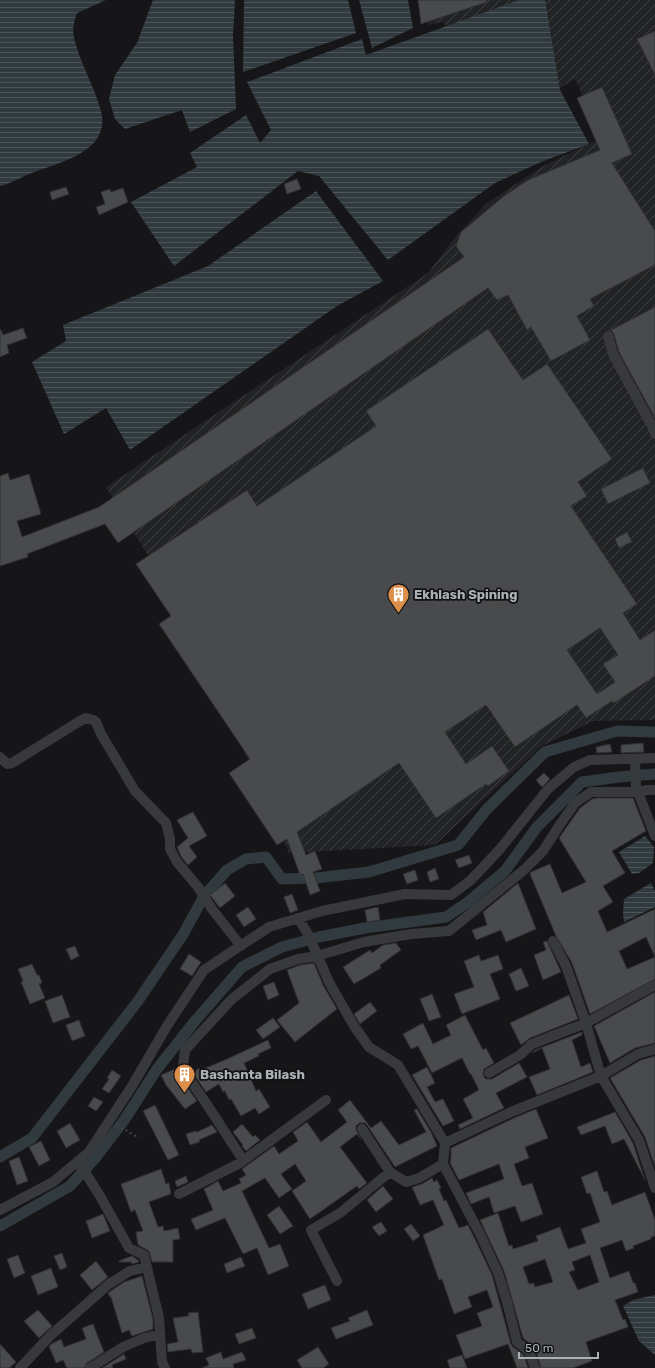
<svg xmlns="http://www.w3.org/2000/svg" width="655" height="1368" font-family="Rubik,sans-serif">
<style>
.industrial{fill:url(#industrial-furrows)}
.water{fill:url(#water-rules)}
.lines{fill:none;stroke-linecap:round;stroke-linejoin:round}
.canal{stroke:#313b3f;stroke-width:11}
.building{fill:#484a4c;stroke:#303133;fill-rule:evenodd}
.path{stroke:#3e4043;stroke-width:2;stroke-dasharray:2 3;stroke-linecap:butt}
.minor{stroke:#38393c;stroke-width:10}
.labels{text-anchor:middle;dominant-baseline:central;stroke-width:3.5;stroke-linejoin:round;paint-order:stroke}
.poi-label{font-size:13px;font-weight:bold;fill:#aab0b6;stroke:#111113;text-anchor:start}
</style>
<defs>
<pattern id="industrial-furrows" width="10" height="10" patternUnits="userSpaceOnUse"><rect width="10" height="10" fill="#222324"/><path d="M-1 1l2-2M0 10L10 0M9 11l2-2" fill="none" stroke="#3f4042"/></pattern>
<pattern id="water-rules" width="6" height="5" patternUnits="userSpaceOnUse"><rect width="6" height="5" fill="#313b3f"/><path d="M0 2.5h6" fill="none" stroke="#4c5558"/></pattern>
</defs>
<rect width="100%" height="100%" fill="#161618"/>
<path class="industrial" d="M424,0h231v720l-62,1 -51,25 -107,99 -146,8 -104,-237 -79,-129 322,-214 28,-37 30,-32 57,-38 60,-29 -28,-58 -95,56 -36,-113 -16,3z"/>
<path class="water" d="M0,0h106l-29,13c-7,19 -3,26 3,44 7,18 16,36 21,54 10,39 -38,51 -64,60 -13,4 -24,12 -37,15z
M153,0h82l-2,36 3,73 -46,23 -8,-22 -57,19 -10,-10 -6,-20 6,-24 22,-32z
M244,0h104l8,33 -113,39z
M359,0h49l5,28 -41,20z
M519,0h26l15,90 29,54 -48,18 -46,21 -107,77 -69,-84 -21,-5 -124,95 -43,-64 66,-35 -7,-14 56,-38 14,28 11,-13 -24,-48 115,-43 4,16z
M316,191l67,90 -46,25 -207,144 -24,-42 -42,26 -32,-72 34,-21 -3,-16 145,-59z
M645,836l9,11 -1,16 -14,10 -7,1 -13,-22z
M651,883l4,8v16l-31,15 -1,-9 1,-14z
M655,1295v60l-16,-14 -16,-35 10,-6z"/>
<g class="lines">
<path class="canal" d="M0,1157l32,-19 106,-137 46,-68 20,-37 23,-26 19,-11 20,-2 16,22 34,-1 53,-6 89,-27 29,-36 58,-57 72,-21 38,1
M0,1226l70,-40 27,-30 28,-37 32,-50 38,-48 47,-54 40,-20 37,-10 46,-9 81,-11 22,-15 37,-31 32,-44 45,-45 37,-5 36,-3"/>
</g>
<path class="building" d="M418,0h69v2l-66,22z
M655,31v44l-18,-36z
M602,87l30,67 -20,9 43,68v34l-65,34 4,7 -17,10 13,24 -39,21 -20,-34 -4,3 -19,-35 -11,5 -9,-12 -370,255 -13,-19 -78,30 1,3 -28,9v-90l8,-3 2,7 19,-6 12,40 -24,7 5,16 77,-30 365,-250 -8,-11 5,-14 43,-36 24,-16 72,-30 -23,-52z
M297,179l4,10 -14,5 -3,-10z
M66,187l3,7 -17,6 -2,-8z
M123,188l5,14 -29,13 -3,-8 9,-3 -4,-12 9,-3 1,3z
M655,307v111l-36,-66 -5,-18 -3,-4z
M23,328l4,10 -20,7 2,8 -9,4v-27h1l2,5z
M488,329l35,51 24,-16 65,95 -34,23 9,14 -16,10 66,98 -14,9 17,27 15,-10v46l-41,27 -2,-2 -26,17 -9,-13 -62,42 -29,-42 -41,27 21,32 26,-18 17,25 -21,15 -2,-2 -50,34 -37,-55 -102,69 9,23 9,-4 7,18 -9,3 7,19 -10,4 -7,-21 -3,1 -13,-36 -10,6 -48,-72 21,-14 -91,-135 12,-8 -35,-52 111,-74 10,16 119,-80 -10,-15zM600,628l18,27 -15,9 12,18 -18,12 -30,-44z
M643,468l7,15 -42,21 -7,-15z
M627,532l5,10 -13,6 -4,-9z
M643,743l1,9 -23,1v-8z
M610,744l2,8 -15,1 -1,-6z
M544,773l6,6 -8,8 -6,-7z
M597,798h36l13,33 -34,20 13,22 -22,13 10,16 -15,9 9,21 48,-23v70l-65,35 -18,-51 -16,-27 -26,-62 1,-2 19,-8 12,29 24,-11 -27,-44 21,-30 12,-9zM646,937l9,20 -28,12 -8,-18z
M193,812l14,24 -18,10 8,11 -9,8 -6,-7 -5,-11 11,-9 -11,-18z
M469,855l3,8 -13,5 -4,-8z
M435,868l4,11 -9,3 -3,-10z
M415,870l3,10 -11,4 -4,-10z
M225,883l10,13 -15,12 -10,-13z
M518,883l18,46 -30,13 -5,-12 -25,10 -4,-10 15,-5 -4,-13z
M292,894l6,16 -8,3 -6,-16z
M248,907l8,12 -12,8 -8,-12z
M378,907l2,13 -13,2 -2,-12z
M547,941l14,31 -18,8 -9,-25 12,-5 -3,-8z
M396,943l5,7 -21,15 1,3 -27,16 -11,-17 27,-17 2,3 11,-8z
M75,946l4,10 -8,4 -5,-11z
M189,954l12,8 -9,14 -12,-7z
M479,955l2,6 17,-6 5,14 -13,5 10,25 -38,15 -8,-20 20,-7 -10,-26z
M314,963l9,22 14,24 -42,33 -18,-22 22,-17 -12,-33 13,-5z
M32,964l5,11h2l3,8 -3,1 6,14 -15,6 -9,-22 2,-1 -5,-12z
M521,968l8,18 -13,5 -7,-17z
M274,982l5,13 -11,5 -5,-14z
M655,992v51l-20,5 -25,15 -16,-37z
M432,994l9,23 -12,4 -9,-22z
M62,995l8,22 -17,6 -8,-22z
M569,995l9,24 -48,19 -9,7 -11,-22z
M370,1002l7,9 -17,13 -6,-10z
M465,1015l18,35 3,-2 8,15 -10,6 -1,4 1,4 2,2h6l27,-16 8,14 -31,16 8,15 -44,21 -2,-4 15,-7 -10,-19 16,-9 -8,-16h-1l-8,-16 -30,15 -14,-27 -7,3 -8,-15 20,-11 10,21 18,-9 -5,-10z
M273,1018l7,9 -17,12 -7,-9z
M79,1020l6,16 -13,5 -6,-16z
M582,1032v3l-10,5 9,27 9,-4 3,9 -56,23 -8,-18 21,-8 -8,-21 -10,5 3,-3z
M268,1040l3,8 -13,6 1,2 -15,7 12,28 3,-2 11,18 -11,7 -4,-6 -14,8 -10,-17 -2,1 -4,-9 -2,1 -4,-8 -13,8 -13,-19 6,-5 2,2 26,-11z
M655,1056v111l-10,-30 -35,-59 31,-18z
M427,1067l8,16 -8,4 8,15 8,-3 11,22 -11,5 -31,-51z
M177,1068l5,12 15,21 -12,8 -19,-24 -5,-10z
M112,1070l9,6 -12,17 -7,-4 7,-10 -2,-1z
M94,1097l9,5 -7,9 -8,-5z
M350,1100l21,28 10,-7 18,24 27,-13 -12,-22 3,-1 14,23 6,14 -42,21 -28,-42 -2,-2h-6l-3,3v4l5,9 -4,-5 -17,13 27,36 -8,6 -2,-3 -47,33 -18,-28 14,-10 -11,-17 -14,10 11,15 -13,9 -14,-20 -23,13 27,57 11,-4 9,22 -21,9 -11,-27 -14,6 -18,-36 -29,12 -5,-11 22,-9 -9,-21 14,-8 5,10 18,-8 -2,-4 7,-4 -4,-6 32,-23 5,8 19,-13 -5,-9 14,-10 14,20 26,-20 -9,-12z
M155,1105l24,50 -11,5 -25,-49z
M536,1109l12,29 -23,9 4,11 -15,6 8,22 10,-3 11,31 -22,8 -6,-16 -21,7 -5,-16 -18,7 -5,-11 38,-14 -5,-15 -40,16 -9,-17 1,-5v-10l63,-30z
M615,1112l18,31 12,37 -21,-41 -12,5 -7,-18 -24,9 -4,-8z
M70,1123l10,17 -14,8 -9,-17z
M242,1124l11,13 2,-2 5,5 -14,11 -4,-5 1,-1 -10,-13z
M212,1125l5,7 -18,8 1,2 -10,3 -4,-11 10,-3 1,1z
M41,1141l9,19 -11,6 -10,-19z
M19,1157l9,24 -11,4 -8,-24z
M161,1169l5,15 3,-1 2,11 -22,8 9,25 5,-1 1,5 14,-3 2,11 -7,1v22h-21l-3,-11 -11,-6 -2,-13 7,-1 -8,-21 -4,2 -10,-28z
M597,1171l7,21 3,-1 5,14 33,-13 10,28v16l-4,1v2l-18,7 1,2 -8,3 -4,-11 -22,8 10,30 19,-7 4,12h2l3,9 -23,8 8,20 2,-1 3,8 -42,15 6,19 -19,7h-32l-6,-20 -12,-10 -19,-67 -24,-51 18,-7 11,33 3,-1 1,4 25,-8 -2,-5 24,-9 8,22 18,-6 -5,-14 19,-7 -10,-29 -3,1 -6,-17zM590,1255l9,27 -21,8 -9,-18 6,-2 -3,-8zM545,1259l8,23 -18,5 -1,-4 -5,1 -6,-17z
M186,1176l2,6 -11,5 -2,-6z
M432,1178l2,4 3,-2 4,8 -2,1 5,12 2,-1 13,28 9,-3 6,12 18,38 19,69 2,3 11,8 4,13h-11l-9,-24 -43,15 -9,-24 26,-9 -5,-13 16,-6 -6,-17 -19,7 4,10 -18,7 -12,-35 -3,1 -16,-45 21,-10 -11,-25 -13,5 -8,-18 10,-3z
M383,1186l10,13 -17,13 -9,-12z
M279,1206l14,20 -13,8 -13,-19z
M103,1214l7,17 -18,7 -6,-17z
M381,1222l6,9 -8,5 -7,-9z
M411,1224l9,12 -7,5 -9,-12z
M62,1253l5,14 -7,3 -6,-14z
M18,1255l7,18 -11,5 -7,-19z
M132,1256l6,4 1,2 -7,2 -1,-2h-12v-1z
M241,1257l4,9 -18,7 -3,-9z
M96,1261l12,16 -16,13 -12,-15z
M51,1268l7,19 -20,8 -7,-19z
M142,1276l11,43v10l-21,7 -3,-6 -7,3 -11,-36h-1l-2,-4 16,-11z
M325,1285l6,15 -23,9 -6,-15z
M38,1310l14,16 -13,12 -15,-17z
M367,1310l6,15 -37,14 -5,-11 19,-7 -2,-3z
M198,1312l5,40 -11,1 -1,-4 -23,3 -1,-8 11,-2 -5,-24 16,-2 -1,-3z
M93,1324l11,28 -17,11 -3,5h-17l-4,-8 -7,3 -7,-17 4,-3 8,-4 3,8 22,-8 -4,-11z
M252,1328l4,10 -17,6 -4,-10z
M0,1344l16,18 -7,6h-9z
M318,1347l11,17 -6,4h-21l-5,-8z
M221,1352l2,7 19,-7 4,8 -13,4 1,4h-32l7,-3 -3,-7z
M124,1354l2,5 -14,6 1,3h-11z
M462,1355l5,13h-17l-3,-8z"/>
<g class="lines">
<path class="path" d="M117,1125l22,13"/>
<path class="minor" d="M608,336l5,18 39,72 3,8
M0,757l7,7 5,-1 68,-42 6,-3 7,2 3,2 5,12 34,57 31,32 4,16v10l7,13 21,25 14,22 29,37
M635,759l1,28 19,49
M298,918l10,16 21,48 25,44 15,21 29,18 47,78 -2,21 37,70 18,39 9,29 10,40 12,9 6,17
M553,941l13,25 20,57 15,53 38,64 16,48
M489,1073l31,-18 12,-11 54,-21 69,-38
M362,1129l28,43
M445,1143l66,-31 90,-36 37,-22 17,-5
M243,1160l-39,-60 -17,-24 -4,-10 2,-16 47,-51 38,-30 28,-10 19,-3 47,-14 47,-8 38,-3 75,-61 19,-19 16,-25 16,-23 16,-11h47l9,-2h8
M78,1161l22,35 29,52 15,7 15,63 3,44 3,6
M179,1194l61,-31 86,-63
M0,1210l53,-28 36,-30 43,-66 35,-60 37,-56 65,-43 53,-16 83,-17 46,1 20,-15 29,-31 48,-60 26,-22 16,-7 65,-2
M337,1281l-26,-51 29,-17 50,-41 16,10 13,-4 24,-14
M20,1368l31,-33 58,-51 21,-13 17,-4
M90,1368l33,-21 21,-9 16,-4"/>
</g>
<defs>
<symbol id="building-pin" viewBox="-11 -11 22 30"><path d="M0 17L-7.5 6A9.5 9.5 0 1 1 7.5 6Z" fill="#dc8e4a" stroke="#111113"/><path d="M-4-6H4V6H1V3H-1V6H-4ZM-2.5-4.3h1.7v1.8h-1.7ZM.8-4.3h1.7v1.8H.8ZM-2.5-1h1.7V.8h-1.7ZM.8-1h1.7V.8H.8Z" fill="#fff"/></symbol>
</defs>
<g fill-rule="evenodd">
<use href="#building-pin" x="386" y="582" width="25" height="34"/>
<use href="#building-pin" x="172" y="1062" width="25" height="34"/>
</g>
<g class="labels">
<g class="poi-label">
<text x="414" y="594">Ekhlash Spining</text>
<text x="200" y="1074">Bashanta Bilash</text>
</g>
</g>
<path d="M519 1352v6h79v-6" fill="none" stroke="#aab0b6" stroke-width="2"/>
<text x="525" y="1352" font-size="12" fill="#aab0b6" stroke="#111113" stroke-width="3" paint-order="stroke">50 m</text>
</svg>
